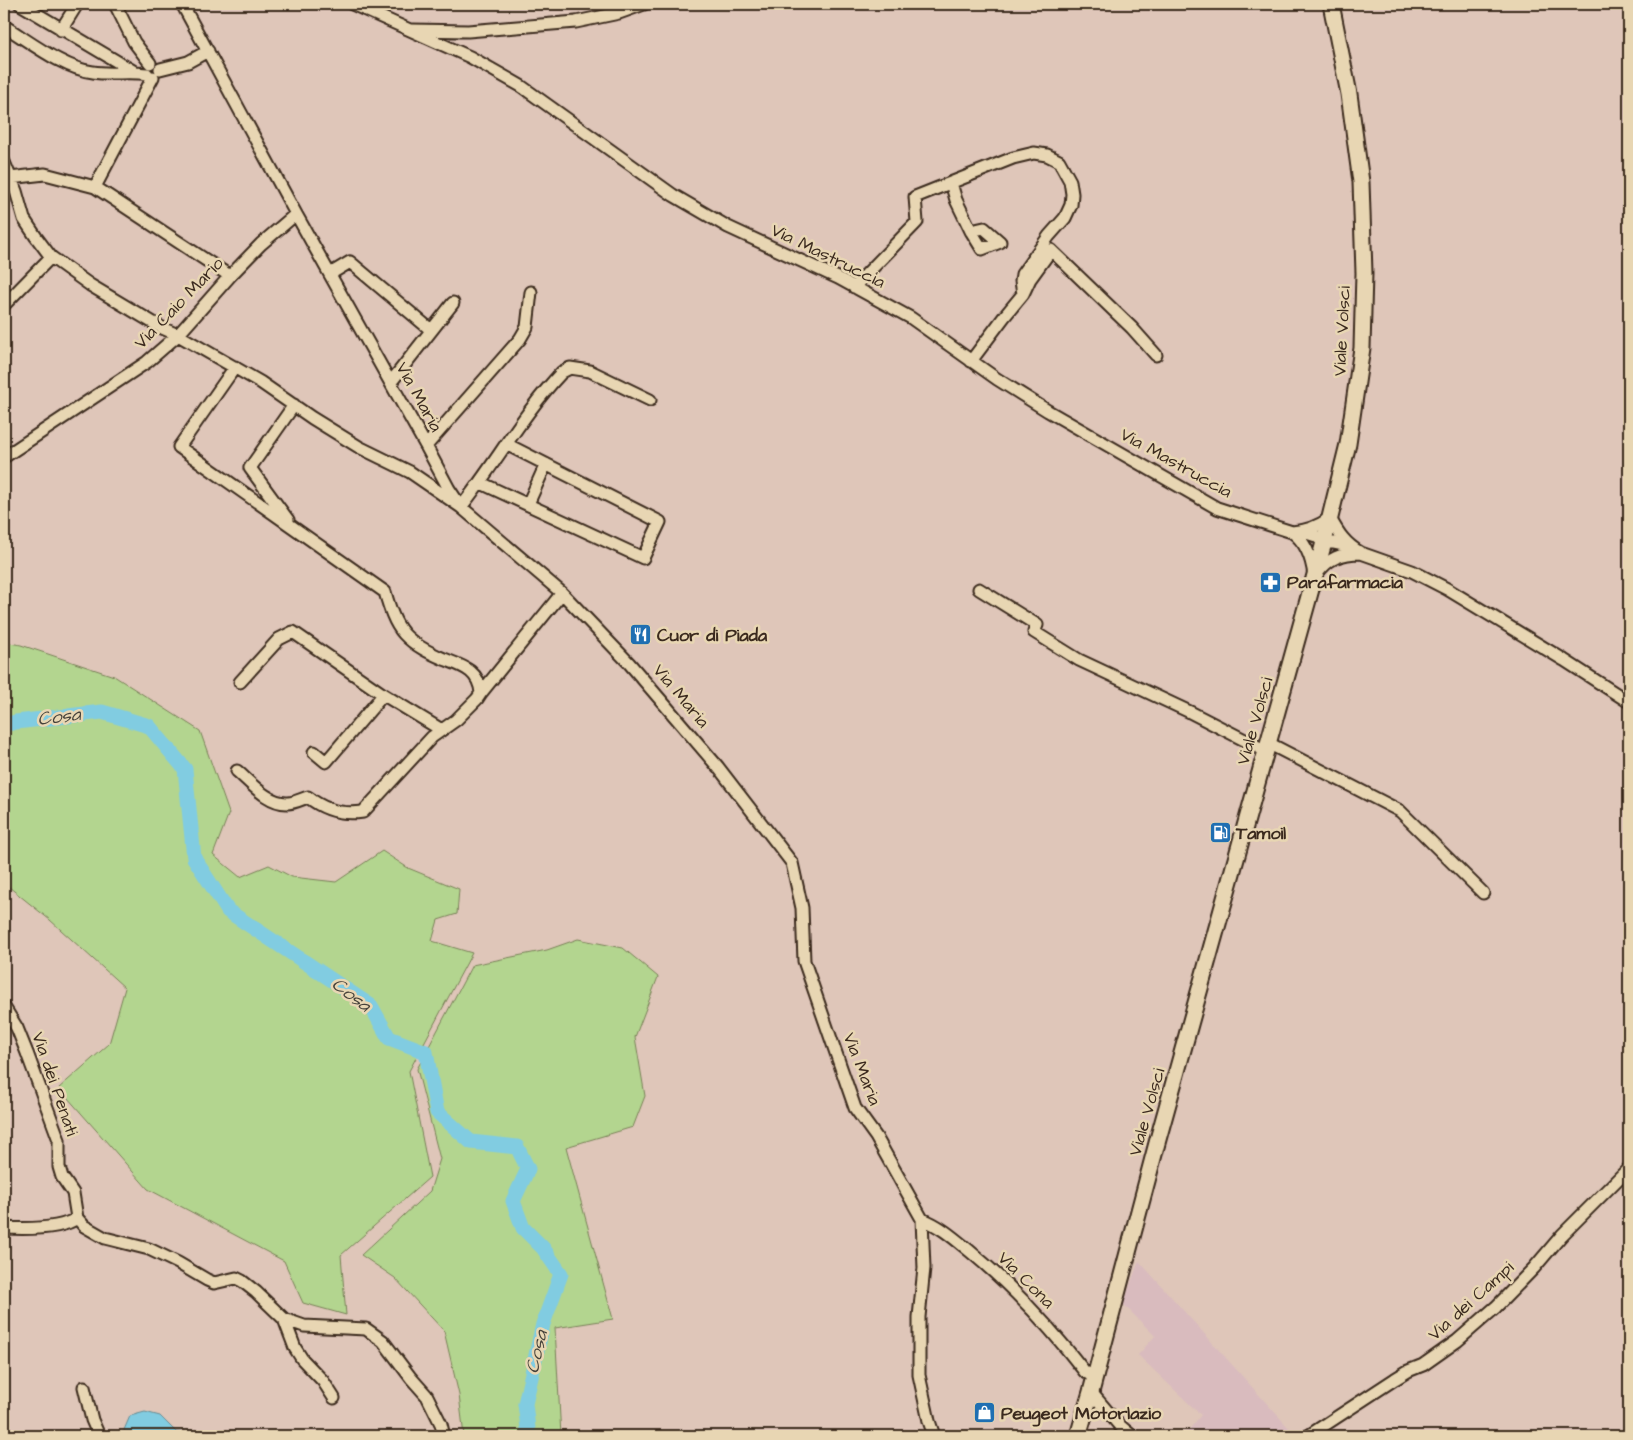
<svg xmlns="http://www.w3.org/2000/svg" width="1633" height="1440" font-family="'Architects Daughter',sans-serif">
<style>
.built{fill:#d9bbbe}
.green{fill:#b3d58f;stroke:#778056}
.water{fill:#81cce1;stroke:#658b93}
.lines{fill:none;stroke-linecap:round;stroke-linejoin:round}
.river{stroke:#81cce1;stroke-width:15}
.minor-casing{stroke:#3b2a1e;stroke-width:15}
.major-casing{stroke:#3b2a1e;stroke-width:19}
.minor{stroke:#e8d6b3;stroke-width:11}
.major{stroke:#e8d6b3;stroke-width:15}
.labels{text-anchor:middle;dominant-baseline:central;stroke-width:5;stroke-linejoin:round;paint-order:stroke}
.street-label{font-size:18px;fill:#3b2a1e;stroke:#e8d6b3}
.poi-label{font-size:18px;font-weight:bold;fill:#3b2a1e;stroke:#e8d6b3;text-anchor:start}
.water-label{font-size:19px;font-style:italic;fill:#46423b;stroke:#e8d6b3}
</style>
<rect width="100%" height="100%" fill="#dfc6b9"/>
<filter id="ink" filterUnits="userSpaceOnUse"><feTurbulence type="fractalNoise" baseFrequency=".02" numOctaves="2"/><feDisplacementMap in="SourceGraphic" scale="10" xChannelSelector="R" yChannelSelector="G"/><feConvolveMatrix kernelMatrix="1 2 1 2 8 2 1 2 1" color-interpolation-filters="sRGB"/></filter>
<g filter="url(#ink)">
<path class="built" d="M1139,1261l157,175h-112l17,-21 -63,-60 17,-19 -32,-32z"/>
<path class="green" d="M4,642l17,3 93,31 86,55 29,82 -16,42 27,22 29,-12 23,12 44,5 46,-31 26,17 51,21 -2,25 -19,6 -6,21 40,12 -63,118 21,106 -89,78 5,60 -43,-12 -19,-42 -136,-72 -89,-101 50,-44 16,-56 -75,-68 -46,-37z
M578,939l45,9 35,29 -23,60 10,59 -12,31 -67,20 47,172 -58,9 6,108h-97l-5,-41 -15,-64 -49,-53 -34,-23 69,-64 10,-32 -23,-90 55,-104 75,-15z"/>
<path class="water" d="M145,1412l15,4 16,16 20,2 1,2h-70l-3,-6 6,-14z"/>
<g class="lines">
<path class="river" d="M4,725l12,-3 86,-10 47,14 36,43 9,89 34,53 143,95 18,32 37,14 11,60 34,30 46,5 11,22 -15,32 10,27 20,20 18,26 -18,50 -18,80 4,32"/>
<defs>
<path id="minor" d="M20,4l113,67
M115,4l19,38 16,21
M182,4l114,210 130,232 23,43 12,18 101,86 67,70 89,104 74,96 10,45 2,53 51,147 21,29 46,82 2,49 -5,49v58l10,46 5,15
M352,4l118,53 51,29 152,109 55,32 110,51 73,40 86,61 51,32 169,97 75,24c15,-1 27,-6 38,-14 8,15 15,26 31,35l51,18 35,18 117,71 65,42
M4,26c25,15 60,43 89,46 18,3 36,-1 54,2
M61,30l15,-24 -3,-2
M412,30l56,1 108,-9 43,-9 25,-9
M160,69l28,-7 20,-11
M4,162l12,29 8,28 12,18 15,20 39,28 72,43 16,7 82,47 52,36 47,29 51,25 51,35c35,-44 62,-94 101,-135l8,-4 20,3 60,29
M10,178l35,-4 50,13 135,89
M951,183l5,17 15,31 13,-3 16,14 -18,7 -11,-18
M95,187l58,-110
M330,274l20,-12 81,68
M854,287l63,-65 -2,-25 98,-39 21,-5 13,2 12,6 11,20 2,13 -1,11 -6,13 -16,18 -27,38 -1,7 2,13 -19,23 -33,44
M1023,294l7,-15 21,-29 81,78 24,27
M4,305l47,-48
M235,367l-56,80 206,145c4,14 9,31 19,42 11,12 26,19 40,25 18,7 35,11 37,34l-4,6 -21,21 -24,17 -69,75c-21,3 -39,-2 -55,-15 -6,2 -14,6 -20,6 -20,1 -37,-20 -51,-32
M391,382l62,-79
M426,446l94,-107 7,-12 4,-35
M4,457l143,-95 31,-27 52,-59 31,-32 35,-30
M481,483l162,75 17,-36 -154,-78
M528,504l18,-40
M288,520l-38,-52 44,-63
M1300,531l16,5 8,7h10l15,3
M1292,532c14,10 20,27 22,44
M1317,574c11,-16 25,-21 44,-21
M979,589l58,36 -3,7 45,28 111,52 76,39
M240,682l39,-43 14,-7 91,63 56,34
M481,693l81,-100
M1268,743l132,68 83,82
M314,752l12,10 57,-67
M4,1007l13,21 10,25 32,87v27l3,10 11,16 4,25c-16,12 -53,11 -73,10
M77,1218l7,8 21,12 44,11 29,14 29,17 7,3 22,-5 6,3 14,11 28,27 20,7 62,3 17,12 28,37 16,18 14,28 3,12
M922,1219c19,7 34,21 50,34 42,35 79,75 113,119l10,5
M284,1319l11,29 7,11 21,22 11,17
M84,1387l8,33 7,16
M1091,1392l28,33 13,11
M1308,1436l87,-57 13,-8 15,-6 34,-24 39,-34 38,-39 28,-33 67,-67"/>
<path id="major" d="M1078,1436l13,-44 66,-249 166,-597 25,-102 14,-96 2,-75 -3,-91 -12,-88 -18,-90"/>
</defs>
<use href="#minor" class="minor-casing"/>
<use href="#major" class="major-casing"/>
<use href="#minor" class="minor"/>
<use href="#major" class="major"/>
</g>
</g>
<defs>
<symbol id="pharmacy-square" viewBox="-11 -11 22 22"><rect x="-9" y="-9" width="18" height="18" rx="4" fill="#1f6fb2" stroke="#e8d6b3"/><path d="M-2-6h4v4h4v4h-4v4h-4v-4h-4v-4h4Z" fill="#fff"/></symbol>
<symbol id="restaurant-square" viewBox="-11 -11 22 22"><rect x="-9" y="-9" width="18" height="18" rx="4" fill="#1f6fb2" stroke="#e8d6b3"/><path d="M-5-6h1v4h1v-4h1v4h1v-4h1v5L-1.5 .5V6h-2V.5L-5-1ZM5-6V6H3V1.5H1.5Q1.5-4 5-6Z" fill="#fff"/></symbol>
<symbol id="fuel-square" viewBox="-11 -11 22 22"><rect x="-9" y="-9" width="18" height="18" rx="4" fill="#1f6fb2" stroke="#e8d6b3"/><path d="M-5.5-6h7V0h2V4h1.3V-2.5L3-4.5l.8-.8L6-3V5H2.5V1h-1V6h-7ZM-4.2-4.7v3.2H.2V-4.7Z" fill="#fff"/></symbol>
<symbol id="shop-square" viewBox="-11 -11 22 22"><rect x="-9" y="-9" width="18" height="18" rx="4" fill="#1f6fb2" stroke="#e8d6b3"/><path d="M-5-2.5h2.3a2.7 3.5 0 0 1 5.4 0H5L5.5 6h-11ZM-1.5-2.5h3a1.5 2.3 0 0 0-3 0Z" fill="#fff"/></symbol>
</defs>
<g fill-rule="evenodd">
<use href="#pharmacy-square" x="1258" y="570" width="25" height="25"/>
<use href="#restaurant-square" x="628" y="622" width="25" height="25"/>
<use href="#fuel-square" x="1208" y="820" width="25" height="25"/>
<use href="#shop-square" x="972" y="1400" width="25" height="25"/>
</g>
<g class="labels">
<g class="street-label">
<text transform="translate(828 256) rotate(26)">Via Mastruccia</text>
<text transform="translate(179 303) rotate(-46)">Via Caio Mario</text>
<text transform="translate(1342 331) rotate(-87)">Viale Volsci</text>
<text transform="translate(419 397) rotate(61)">Via Maria</text>
<text transform="translate(1176 463) rotate(29)">Via Mastruccia</text>
<text transform="translate(681 696) rotate(50)">Via Maria</text>
<text transform="translate(1255 721) rotate(-74)">Viale Volsci</text>
<text transform="translate(862 1069) rotate(69)">Via Maria</text>
<text transform="translate(55 1084) rotate(71)">Via dei Penati</text>
<text transform="translate(1147 1112) rotate(-74)">Viale Volsci</text>
<text transform="translate(1026 1280) rotate(45)">Via Cona</text>
<text transform="translate(1471 1301) rotate(-42)">Via dei Campi</text>
</g>
<g class="poi-label">
<text x="1287" y="582">Parafarmacia</text>
<text x="657" y="635">Cuor di Piada</text>
<text x="1236" y="833">Tamoil</text>
<text x="1001" y="1413">Peugeot Motorlazio</text>
</g>
<g class="water-label">
<text transform="translate(59 717) rotate(-7)">Cosa</text>
<text transform="translate(351 995) rotate(37)">Cosa</text>
<text transform="translate(537 1352) rotate(-77)">Cosa</text>
</g>
</g>
<rect width="1633" height="1440" fill="none" stroke="#e8d6b3" stroke-width="20"/>
<rect x="10" y="10" width="1613" height="1420" fill="none" stroke="#3b2a1e" stroke-width="2" filter="url(#ink)"/>
</svg>
